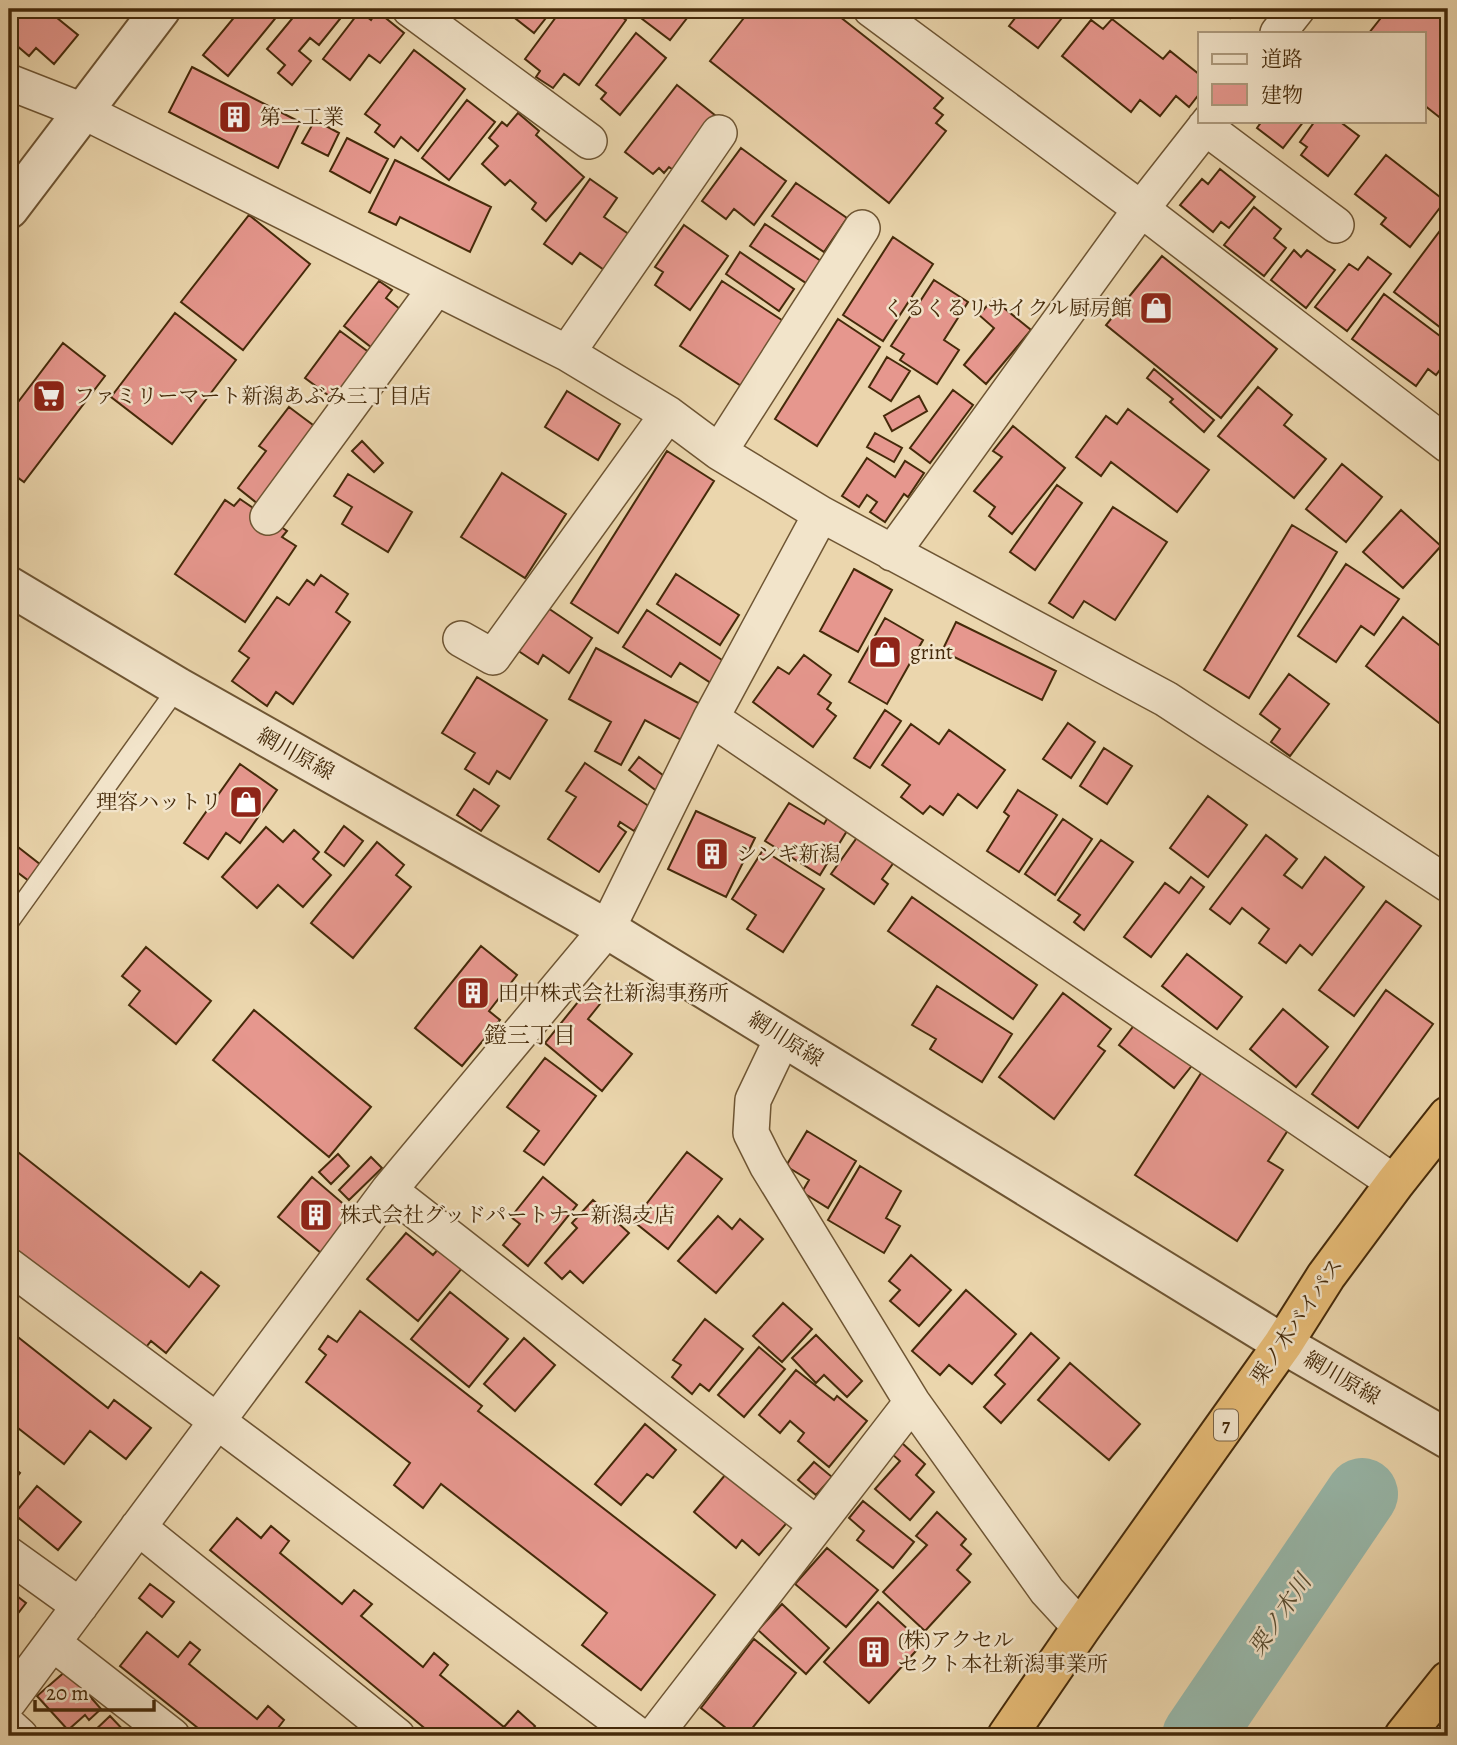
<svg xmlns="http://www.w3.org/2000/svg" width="1457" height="1745" font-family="Alegreya,'Noto Serif JP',serif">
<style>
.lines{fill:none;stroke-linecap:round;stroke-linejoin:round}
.river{stroke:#98b9ac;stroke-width:72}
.building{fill:#e6978e;stroke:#452a0a;stroke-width:2}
.service-casing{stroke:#6e5533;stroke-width:21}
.minor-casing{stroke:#6e5533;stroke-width:38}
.tertiary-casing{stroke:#6e5533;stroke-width:42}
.trunk-casing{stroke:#452a0a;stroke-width:42}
.service{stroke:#f2e4ca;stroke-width:18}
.minor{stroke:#f2e4ca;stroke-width:35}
.tertiary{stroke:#f2e4ca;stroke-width:38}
.trunk{stroke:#e6bb76;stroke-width:38}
.labels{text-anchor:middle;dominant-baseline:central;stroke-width:5;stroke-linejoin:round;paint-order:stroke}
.shield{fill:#f2e4ca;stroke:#796244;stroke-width:2}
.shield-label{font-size:19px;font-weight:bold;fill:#452a0a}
.poi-label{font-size:21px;fill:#452a0a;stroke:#f2e4ca;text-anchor:start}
.street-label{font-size:21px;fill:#452a0a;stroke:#f2e4ca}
.neighbourhood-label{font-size:23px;fill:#452a0a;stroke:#f2e4ca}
.water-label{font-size:23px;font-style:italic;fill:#5a4e32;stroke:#f2e4ca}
</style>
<rect width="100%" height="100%" fill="#ebd6ad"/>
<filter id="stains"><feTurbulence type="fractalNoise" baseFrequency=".00286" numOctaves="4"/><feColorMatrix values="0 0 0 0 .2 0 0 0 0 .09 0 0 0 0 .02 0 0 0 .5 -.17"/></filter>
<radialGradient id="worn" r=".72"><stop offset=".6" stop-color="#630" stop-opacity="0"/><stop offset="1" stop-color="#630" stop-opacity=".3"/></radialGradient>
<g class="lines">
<path class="river" d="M1198,1736l164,-242"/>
</g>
<path class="building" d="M9,9h37l32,26 -24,29 -18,-16 -7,8 -20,-17z
M241,9h42l-55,67 -25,-21z
M300,9h48l-29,36 -9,-7 -11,13 12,10 -19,24 -14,-12 7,-8 -18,-16z
M516,9h37l-19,24 -23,-18z
M562,9h49l15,11 -47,65 -15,-11 -11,14 -17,-11 4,-6 -15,-12z
M629,9h65l-24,31z
M751,9h79l113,89 -9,10 9,7 -7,8 10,8 -57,72 -179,-142z
M1022,9h47l-31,39 -29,-22z
M1139,9h18l-7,8z
M1218,9h19l-7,9z
M1388,9h60v115l-24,-19v-72h-55z
M360,11l11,9 6,-9 27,22 -24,30 -11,-8 -19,25 -27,-21z
M1112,19l51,40 7,-8 30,24v18l-11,14 -13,-11 -16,20 -20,-16 -9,12 -69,-56 29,-36 12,9z
M636,33l30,25 -46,57 -19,-16 5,-6 -10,-8z
M414,50l51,39 -47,62 -17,-14 -7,10 -19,-15 5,-7 -15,-11z
M192,67l108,55 -22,46 -109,-56z
M677,85l44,35 -42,54 -10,-7 -5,6 -5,-5 -6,6 -28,-22z
M467,100l28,22 -46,58 -27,-22z
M518,113l21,18 -3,4 48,42 -38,44 -14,-12 4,-6 -26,-23 -5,5 -23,-21 16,-18 -9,-8 13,-16 5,4z
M315,120l24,13 -11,23 -26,-13z
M1262,121h42l-21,27 -26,-20z
M1315,121h24l20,15 -31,40 -27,-21 6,-8 -7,-5z
M347,138l41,21 -18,34 -40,-22z
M741,148l45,33 -32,44 -20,-16 -8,10 -24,-18z
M1386,155l59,46 -35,46 -29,-23 5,-6 -31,-24z
M395,160l96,47 -21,45 -70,-35 -4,8 -27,-13z
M1220,169l35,28 -26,31 -8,-6 -8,10 -33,-27 22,-26 6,5z
M590,179l27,19 -13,19 29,20 -26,35 -27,-19 -8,11 -28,-20z
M796,183l51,35 -23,34 -52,-36z
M1254,207l27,22 -7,9 12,10 -22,28 -40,-31z
M249,215l61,49 -67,86 -62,-48z
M1448,220v99l-7,9 -47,-36z
M765,224l59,39 -15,22 -59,-39z
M684,225l44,31 -38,54 -35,-25 8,-13 -8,-5z
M893,237l40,27 -50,77 -40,-26z
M1294,250l7,7 6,-7 28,20 -29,38 -35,-28z
M740,252l54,37 -15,22 -53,-37z
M1162,256l115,93 -56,69 -115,-93z
M1368,257l23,17 -44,57 -32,-24 34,-43 9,6z
M934,280l34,22 -24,38 15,10 -22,34 -37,-24 4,-6 -13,-8z
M379,281l13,9 -6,8 19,15 -29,38 -32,-25z
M722,281l69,45 -42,65 -69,-45z
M1384,294l64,48v17l-12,16 -8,-6 -12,17 -64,-47z
M993,299l38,31 -45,54 -22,-19 30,-37 -15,-13z
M175,313l61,47 -64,84 -61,-47z
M838,319l42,28 -63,99 -42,-27z
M340,331l30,22 -30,51 -35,-26z
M63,343l42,33 -81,106 -14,-10 5,-6 -6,-5v-47z
M887,357l23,14 -19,30 -22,-14z
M1154,369l60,51 -10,12 -34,-30 3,-3 -26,-21z
M1258,387l34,28 -8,10 42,34 -32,39 -76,-62z
M953,390l20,15 -43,58 -20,-15z
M567,391l53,33 -22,36 -53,-33z
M919,396l8,15 -35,20 -8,-15z
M289,407l32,24 -58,77 -25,-20 28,-37 -7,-5z
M1128,409l81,61 -32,42 -66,-50 -10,14 -25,-19 30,-41 11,8z
M1013,426l52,42 -53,66 -23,-18 6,-9 -21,-16 28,-34 -9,-6z
M875,433l27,15 -8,14 -27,-15z
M362,441l21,22 -9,9 -22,-21z
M667,451l47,30 -96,152 -47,-30z
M867,458l28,19 10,-16 19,12 -16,24 -4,-3 -19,28 -15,-10 7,-10 -10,-7 -8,12 -17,-11z
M1342,464l40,33 -36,45 -40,-33z
M502,473l64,41 -41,64 -64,-41z
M348,474l64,38 -24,40 -46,-28 10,-17 -18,-11z
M1057,485l25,18 -47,67 -25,-18z
M240,499l47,32 -5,6 14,9 -51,76 -70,-48 50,-74 9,6z
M1113,507l54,35 -52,78 -31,-19 -11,17 -24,-15z
M1401,510l40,36 -38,42 -40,-36z
M1292,525l45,27 -88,146 -45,-28z
M1346,564l53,35 -25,36 -13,-9 -25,36 -38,-26z
M854,569l38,21 -34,62 -38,-21z
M676,574l63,41 -19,30 -63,-41z
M321,575l27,19 -12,18 14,10 -57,82 -17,-12 -9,14 -35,-25 17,-23 -10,-7 38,-54 12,8 18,-25 7,5z
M1448,575v13l-7,-5z
M545,606l47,32 -23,35 -26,-18 -5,9 -21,-14z
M647,610l84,56 -14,21 -37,-24 -9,14 -48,-30z
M1403,617l45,35v78l-82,-64z
M885,618l38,22 -36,64 -38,-22z
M956,622l100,49 -14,29 -100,-49z
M596,648l106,57 -19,36 -38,-21 -24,45 -26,-14 16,-29 -42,-23z
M804,655l27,20 -13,19 13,9 -4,6 9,7 -23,31 -60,-45 25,-35 11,7z
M1289,674l40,30 -39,52 -19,-14 9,-13 -20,-15z
M477,677l70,43 -37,59 -13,-8 -8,13 -24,-15 10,-16 -33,-20z
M885,710l16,11 -31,47 -16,-10z
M1068,723l27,19 -24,36 -28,-19z
M911,724l28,20 10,-14 56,40 -28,38 -19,-14 -15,21 -13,-9 -7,8 -22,-17 9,-12 -28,-20z
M1104,748l28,18 -25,38 -27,-18z
M639,757l29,22 -10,13 -29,-22z
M585,763l65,44 -16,24 -14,-9 -2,4 8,6 -27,40 -51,-33 28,-42 -10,-6z
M240,764l37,26 -37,53 -14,-10 -18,26 -24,-16z
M474,789l25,17 -18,25 -24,-16z
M1018,790l39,25 -38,57 -32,-21 22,-35 -5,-4z
M1208,796l39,29 -39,52 -38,-29z
M789,803l35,21 9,-15 20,12 -33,54 -55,-34z
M696,811l59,27 -29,59 -58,-28z
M1063,819l29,20 -37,56 -30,-21z
M344,826l19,15 -19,25 -19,-14z
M266,827l17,15 11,-12 25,22 -6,7 18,16 -28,32 -25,-22 -21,23 -35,-31z
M861,832l36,26 -15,21 6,5 -14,20 -43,-30z
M1266,835l31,24 -13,16 18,13 23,-31 39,30 -52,68 -12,-10 -14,18 -27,-20 10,-14 -27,-21 -12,16 -20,-15z
M9,840l32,25 -12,16 -20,-15z
M1101,840l32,22 -49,68 -10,-8 6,-7 -22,-15z
M377,842l27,23 -8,10 15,12 -58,71 -42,-35z
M763,850l61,39 -41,63 -36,-23 9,-14 -24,-16z
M1191,877l13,10 -53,70 -27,-20 41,-54 14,10z
M912,897l125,88 -24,34 -125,-88z
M1386,901l35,25 -67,90 -35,-26z
M481,946l36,29 -28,36 11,9 -38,46 -47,-38z
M146,947l65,54 -35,43 -47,-39 11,-14 -18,-15z
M1187,954l55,43 -25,32 -55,-43z
M937,986l75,48 -30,48 -52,-33 6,-10 -24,-14z
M1386,990l47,34 -75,104 -46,-34z
M586,992l14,12 -12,15 44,35 -30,37 -57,-48z
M1063,993l48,36 -13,17 7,5 -51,68 -55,-42z
M1283,1009l45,38 -32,40 -46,-38z
M254,1010l117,97 -42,50 -116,-97z
M1139,1019l55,44 -20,25 -55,-43z
M545,1058l51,38 -52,69 -20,-14 15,-20 -32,-24z
M1205,1067l87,57 -24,37 15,9 -46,71 -102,-66z
M807,1131l49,30 -28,47 -26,-16 7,-12 -23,-14z
M9,1145l180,142 12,-15 18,14 -53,67 -15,-12 -8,10 -134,-107z
M687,1152l35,27 -54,70 -35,-28z
M338,1154l11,12 -18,18 -12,-12z
M371,1157l11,11 -33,32 -10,-10z
M860,1166l41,25 -15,27 14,8 -16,27 -56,-33z
M312,1177l42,36 -33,40 -43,-36z
M543,1177l34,28 -49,61 -25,-21 17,-21 -9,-7z
M593,1200l36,33 -46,50 -13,-12 -8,8 -17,-16 32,-35 -5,-5z
M718,1216l14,13 8,-10 23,20 -47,54 -38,-32z
M406,1233l27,22 7,-8 23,20 -45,54 -51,-42z
M911,1255l40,35 -32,36 -29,-25 10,-11 -11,-9z
M966,1290l50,44 -44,50 -23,-19 -9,10 -28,-24z
M450,1292l58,47 -39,48 -58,-48z
M783,1303l29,26 -30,33 -29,-26z
M360,1311l122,95 -4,5 237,184 -74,95 -59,-45 25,-32 -166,-129 -18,24 -29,-23 16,-22 -104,-81 20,-27 -7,-6 9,-13 9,6z
M705,1319l38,30 -34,42 -9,-7 -8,10 -20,-17 9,-12 -8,-5z
M9,1330l99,78 6,-8 37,28 -25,31 -36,-28 -26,33 -55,-43z
M1031,1333l28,25 -58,65 -17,-16 21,-23 -10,-9z
M816,1335l46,46 -15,16 -23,-22 -8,8 -24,-25z
M524,1338l31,27 -40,46 -31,-27z
M759,1347l26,22 -41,48 -26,-22z
M1070,1363l70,61 -31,36 -71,-60z
M796,1370l38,30 3,-4 30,25 -38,46 -31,-26 6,-8 -14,-12 -10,12 -21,-18z
M645,1424l31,26 -23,28 -6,-4 -26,31 -26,-21z
M902,1443l23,21 -9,11 18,17 -24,28 -35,-31 25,-28 -8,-7z
M814,1462l18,15 -16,18 -18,-15z
M9,1464l11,9 -11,14z
M731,1468l60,50 -32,37 -17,-15 -6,8 -42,-36z
M37,1486l44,36 -23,28 -44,-36z
M863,1501l51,41 -21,26 -36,-28 7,-9 -15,-13z
M937,1512l29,27 -5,6 10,9 -14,16 13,12 -45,49 -42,-39 44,-47 -11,-9z
M237,1518l24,20 10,-12 18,15 -9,12 62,51 12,-14 18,14 -11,12 62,51 11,-14 14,12 -8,10 64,52 14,-16 17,15 -8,10h-93l-224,-186z
M827,1548l51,42 -32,37 -51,-43z
M150,1584l24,18 -12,15 -23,-19z
M9,1590l17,13 -17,22z
M878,1602l45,41 -54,60 -45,-41z
M782,1604l47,44 -23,26 -48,-44z
M147,1632l31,25 12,-15 10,8 -11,14 68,55 11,-13 16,14 -6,8 11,8h-81l-88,-70z
M754,1639l42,34 -50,63h-10l-35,-28z
M67,1670l34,39 -12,11 -4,-5 -17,15 -31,-34z
M110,1716l19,20h-40z"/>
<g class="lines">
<defs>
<path id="service" d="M10,921l168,-234"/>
<path id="minor" d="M410,9l179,132
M871,9l270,200 307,236
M1278,33l19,-24
M9,82l74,29 484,242 101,61 51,38 102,62 345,185 282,185
M1205,127l131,98
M567,353l152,-220
M719,452l143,-224
M268,517l168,-229
M892,553l249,-344 69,-88
M461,639l32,18 175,-243
M711,718l684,465
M783,1037l-30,63 -2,33 16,32 145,237 135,189 34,37
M389,1190l428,335
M9,1266l630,470
M138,1527l259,209
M9,1555l71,51
M53,1643l119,93
M9,1701l380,-511 218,-261 104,-211 110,-204
M9,1726l11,10
M654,1736l258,-334"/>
<path id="tertiary" d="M9,209l152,-200
M9,586l169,101 429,242 676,415 165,95"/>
<path id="trunk" d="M1007,1736l74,-108 202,-284 43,-68 69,-93 53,-67
M1404,1736l44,-55"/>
</defs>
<use href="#service" class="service-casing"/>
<use href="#minor" class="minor-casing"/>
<use href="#tertiary" class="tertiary-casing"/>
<use href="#trunk" class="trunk-casing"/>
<use href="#service" class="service"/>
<use href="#minor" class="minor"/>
<use href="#tertiary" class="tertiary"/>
<use href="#trunk" class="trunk"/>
</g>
<defs>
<symbol id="building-square" viewBox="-11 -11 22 22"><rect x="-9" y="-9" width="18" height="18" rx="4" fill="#8f2418" stroke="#f2e4ca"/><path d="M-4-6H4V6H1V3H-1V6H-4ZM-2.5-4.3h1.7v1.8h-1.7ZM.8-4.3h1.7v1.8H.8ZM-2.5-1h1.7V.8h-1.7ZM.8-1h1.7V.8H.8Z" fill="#fff"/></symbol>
<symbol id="shop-square" viewBox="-11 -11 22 22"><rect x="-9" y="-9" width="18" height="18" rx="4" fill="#8f2418" stroke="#f2e4ca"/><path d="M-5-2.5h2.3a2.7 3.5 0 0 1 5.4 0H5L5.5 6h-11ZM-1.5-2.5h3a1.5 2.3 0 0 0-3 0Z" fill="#fff"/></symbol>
<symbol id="supermarket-square" viewBox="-11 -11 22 22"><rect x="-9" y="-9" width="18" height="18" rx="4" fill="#8f2418" stroke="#f2e4ca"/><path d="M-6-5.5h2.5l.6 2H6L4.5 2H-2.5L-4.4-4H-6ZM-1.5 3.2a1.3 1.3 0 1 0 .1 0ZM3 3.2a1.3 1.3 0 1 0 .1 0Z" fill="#fff"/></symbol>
</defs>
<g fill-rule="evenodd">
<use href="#building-square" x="216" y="98" width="38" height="38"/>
<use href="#shop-square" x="1137" y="289" width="38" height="38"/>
<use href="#supermarket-square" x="30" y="377" width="38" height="38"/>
<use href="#shop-square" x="866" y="633" width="38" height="38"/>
<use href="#shop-square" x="227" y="783" width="38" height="38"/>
<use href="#building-square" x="693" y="835" width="38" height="38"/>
<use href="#building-square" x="454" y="974" width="38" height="38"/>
<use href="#building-square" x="297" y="1196" width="38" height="38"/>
<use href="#building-square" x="855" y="1633" width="38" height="38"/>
</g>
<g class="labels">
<rect class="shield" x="1214" y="1409.5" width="24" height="31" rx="5"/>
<g class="shield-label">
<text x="1226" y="1425">7</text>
</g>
<g class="poi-label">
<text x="260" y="117">第二工業</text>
<text x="1132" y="308" text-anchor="end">くるくるリサイクル厨房館</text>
<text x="74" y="396">ファミリーマート新潟あぶみ三丁目店</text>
<text x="910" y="652">grint</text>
<text x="222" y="802" text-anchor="end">理容ハットリ</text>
<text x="736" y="854">シンギ新潟</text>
<text x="498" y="993">田中株式会社新潟事務所</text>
<text x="340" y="1215">株式会社グッドパートナー新潟支店</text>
<text x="898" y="1640">(株)アクセル<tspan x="898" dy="24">セクト本社新潟事業所</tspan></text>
</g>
<g class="street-label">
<text transform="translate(296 754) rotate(29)">網川原線</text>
<text transform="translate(786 1039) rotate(32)">網川原線</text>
<text transform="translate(1297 1321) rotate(-56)">栗ノ木バイパス</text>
<text transform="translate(1342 1378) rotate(30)">網川原線</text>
</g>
<g class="neighbourhood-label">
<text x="530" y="1035">鐙三丁目</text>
</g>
<g class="water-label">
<text transform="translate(1280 1615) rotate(-56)">栗ノ木川</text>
</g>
</g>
<rect width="1457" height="1745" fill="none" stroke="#ebd6ad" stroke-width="35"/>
<rect x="10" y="10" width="1436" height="1724" fill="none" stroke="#452a0a" stroke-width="3.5"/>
<rect x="18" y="18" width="1422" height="1710" fill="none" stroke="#452a0a" stroke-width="2"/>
<rect x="1198" y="32" width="228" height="91" fill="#f2e4ca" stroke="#ad9a7d" stroke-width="2"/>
<rect x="1212" y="54" width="35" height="10" fill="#f2e4ca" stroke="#ad9a7d" stroke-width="2"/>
<text x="1261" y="66" font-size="21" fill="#452a0a">道路</text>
<rect x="1212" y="84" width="35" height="21" fill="#e6978e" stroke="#ad9a7d" stroke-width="2"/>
<text x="1261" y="102" font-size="21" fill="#452a0a">建物</text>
<path d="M35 1700v10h119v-10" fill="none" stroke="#452a0a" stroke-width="3.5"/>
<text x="46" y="1700" font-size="21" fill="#452a0a" stroke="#f2e4ca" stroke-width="5" paint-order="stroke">20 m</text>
<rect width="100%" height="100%" filter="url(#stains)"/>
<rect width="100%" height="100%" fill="url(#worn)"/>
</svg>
